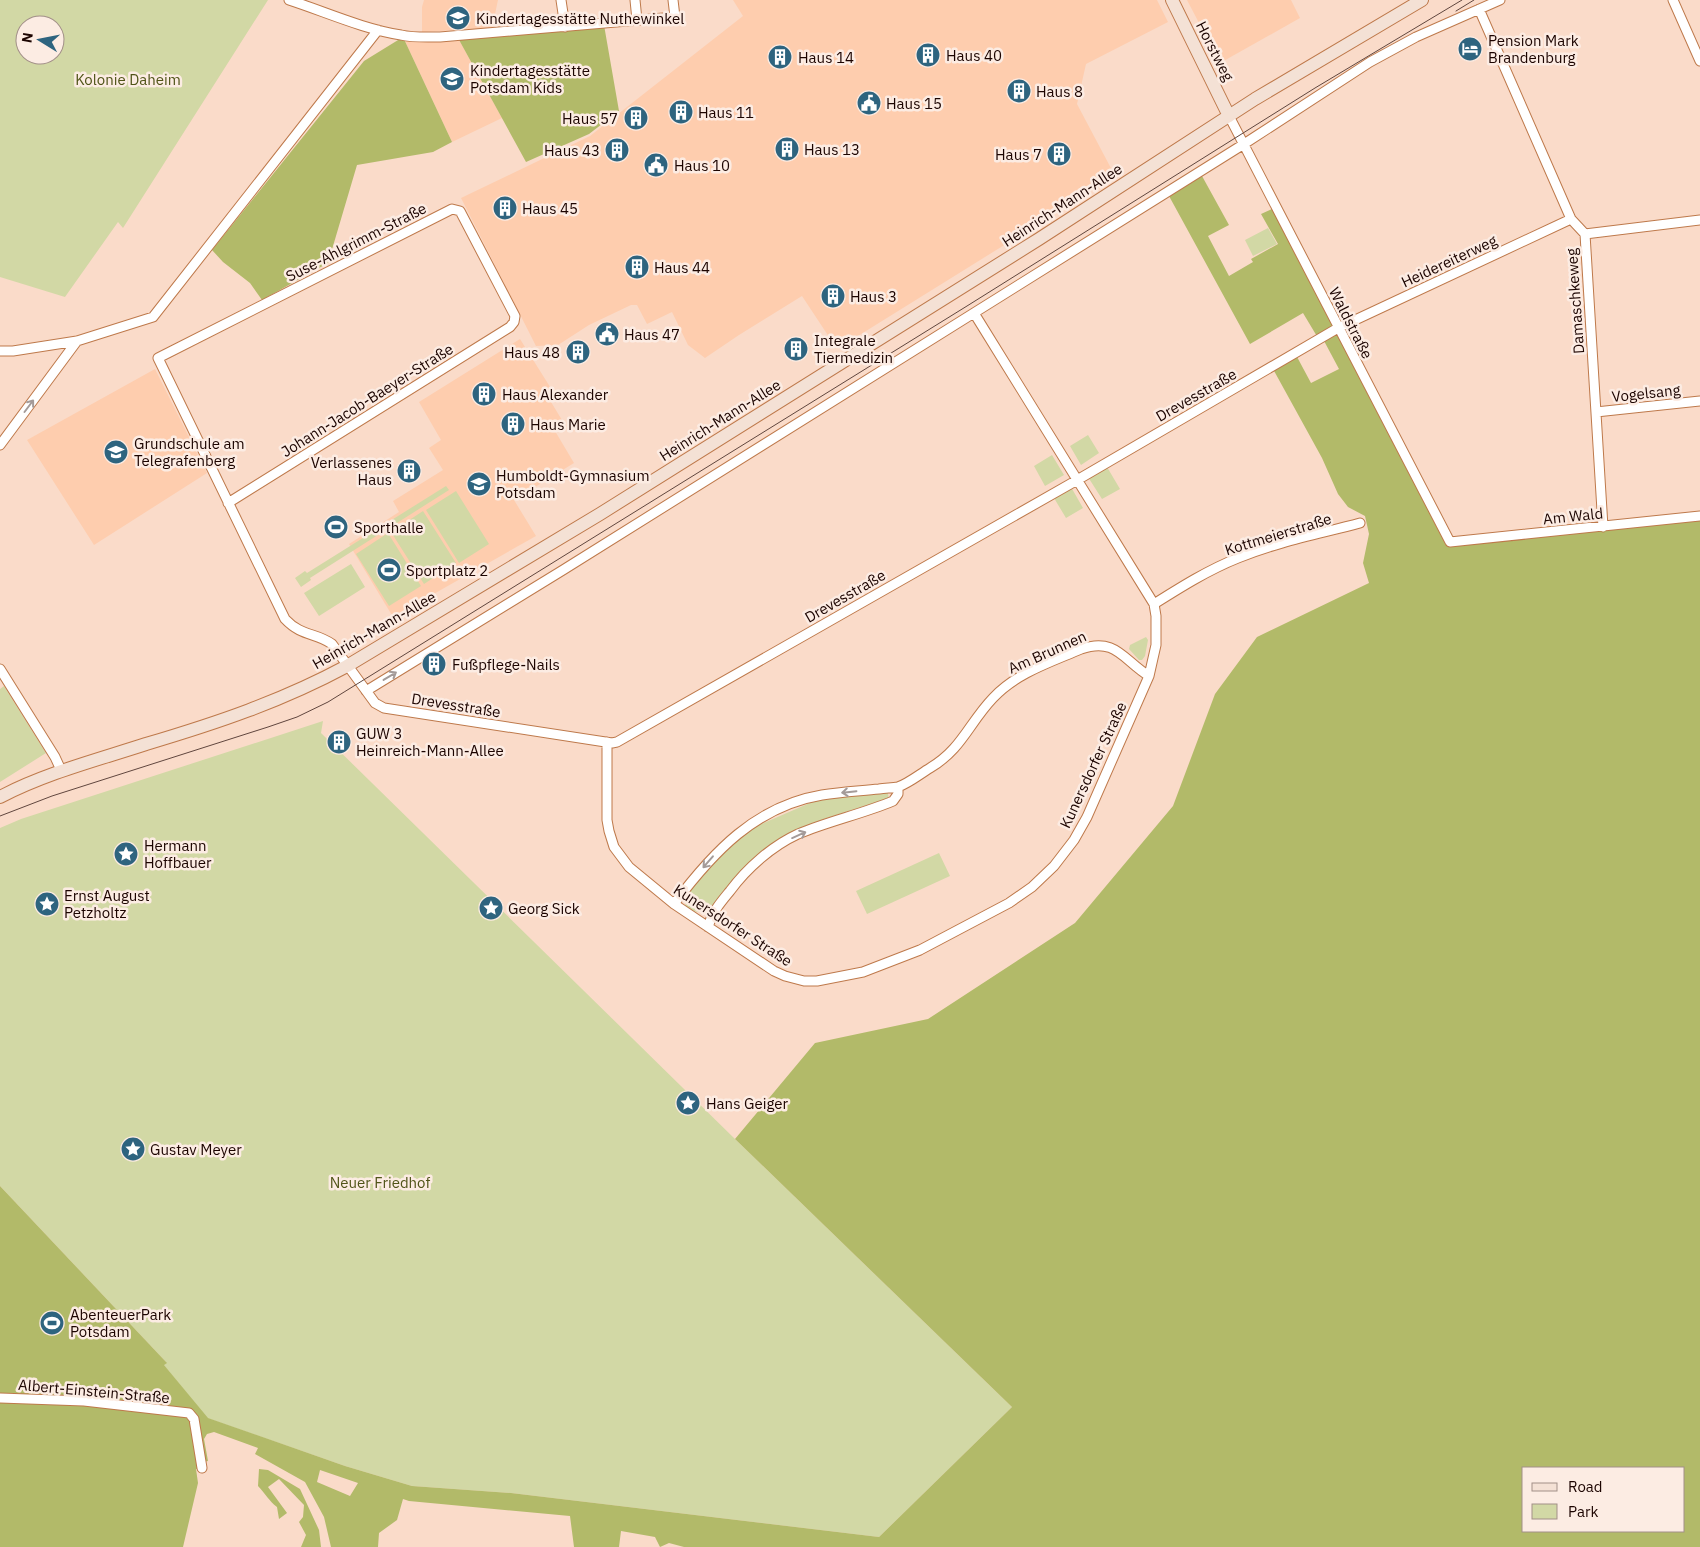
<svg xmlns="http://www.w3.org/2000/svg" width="1700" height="1547" font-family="'IBM Plex Sans',sans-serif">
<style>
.built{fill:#fecdae}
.green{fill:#d2d8a5;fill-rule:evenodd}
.forest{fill:#b2ba69;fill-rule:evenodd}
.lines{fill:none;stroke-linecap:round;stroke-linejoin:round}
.street-casing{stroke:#be794b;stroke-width:11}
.secondary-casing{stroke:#be794b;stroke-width:14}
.street{stroke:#fff;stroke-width:9}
.secondary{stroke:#f4e1d5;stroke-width:12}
.tram{stroke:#60463e;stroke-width:1}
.oneway{stroke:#a49b99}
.labels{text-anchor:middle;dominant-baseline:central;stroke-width:5;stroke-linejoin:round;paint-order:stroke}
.poi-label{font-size:15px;fill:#1c0400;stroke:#fcece3;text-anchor:start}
.street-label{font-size:15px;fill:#1c0400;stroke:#fcece3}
.park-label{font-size:15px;fill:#505418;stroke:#fcece3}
</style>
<rect width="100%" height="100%" fill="#fadbc9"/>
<path class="built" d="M424,0h74l-6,28 -70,4v-25z
M733,0h424l11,22 -82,42 -9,40 36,68 -62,44 -214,133 -35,-53 -63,39 -34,23 -17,-13 -16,-33 -25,12 -10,-19h-6l-42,20 -31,20 -22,1 -75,-148 129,-62 153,-120z
M1187,0h104l9,18 -80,45z
M403,37l55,1 44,80 -50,24z
M520,339l37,59 -6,4 14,23 -10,6 19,32 -60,37 22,36 -143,81 -44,-73 50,-32 -6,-11 50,-31 -14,-22 12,-8 -22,-38z
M155,369l52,104 -113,72 -67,-105z"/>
<path class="green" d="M0,0h268l-145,228 -5,-6 -53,75 -65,-20zM25,25h30v30h-30z
M1268,228l9,16 -24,12 -8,-16z
M1088,435l11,18 -18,12 -11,-19z
M1052,455l12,20 -19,11 -11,-20z
M1107,467l13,22 -18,10 -14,-22z
M446,486l3,4 -139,88 1,2 -10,7 -6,-9 10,-7 2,2z
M1071,487l12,21 -17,10 -12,-20z
M456,491l33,53 -30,19 -33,-53z
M423,511l33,52 -32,21 -33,-52z
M388,533l33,53 -32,20 -33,-52z
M351,564l14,23 -46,29 -15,-23z
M1146,637l2,3 -3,16 -3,4h-3l-10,-11 1,-4z
M4,686l42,67 -46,29v-93z
M323,721l-2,12 414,406 277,268 -133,130 -368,-44 -99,-7 -67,-20 -138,-48 -44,-54 3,-2 -166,-176v-358l21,-9z
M887,790l2,8 -65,21 -32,13 -54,45 -28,31 -6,3 -6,1 -8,-2 -4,-4 -3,-8 33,-40 29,-27 74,-32z
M939,853l11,23 -83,38 -11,-23z"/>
<path class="forest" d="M604,25l15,86 -30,23 -63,28 -68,-124z
M403,37l49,105 -19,10 -76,13 -29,98 -66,37 -12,-17 -27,-21 -11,-12 152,-189z
M1202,176l27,49 -21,11 21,40 24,-14 -2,-3 27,-15 -17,-30 13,-6 63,119 -19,11 -15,-25 -53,31 -81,-148z
M1338,330l108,215 254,-28v1030h-1016l-15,-4 -9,4 -5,-10 -34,-6 -2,16h-45l-4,-31 -161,-15 -6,-2 -6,21 -18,13 -1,14h-47l-7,-30 -19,-35 -50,-28 3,-6 -44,-16 -7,2 -3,5 4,22 -5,1v6l-7,1 2,14 -15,64h-183v-361l167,177 -3,2 44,53 137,48 67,20 99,7 368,44 133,-130 -277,-268 80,-96 113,-24 147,-96 98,-117 42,-112 42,-57 112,-54 -6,-20 6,-29 -4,-18 -17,-9 -10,-13 -16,-36 -49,-89 23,-14 15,28 28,-14 -16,-30zM1524,1468h160v63h-160zM320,1470l38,13 -8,13 -33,-14z
M259,1469l9,1 32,19 19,41 2,17h-20l5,-12 -7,-13 4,-5 1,-12 -25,-26 -11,8 19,26 -8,6 -2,-12c-8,-6 -12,-14 -19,-21z"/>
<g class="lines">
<defs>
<path id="street" d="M289,0c37,12 74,29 112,35 13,3 27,2 39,2l235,-20 -2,-17
M561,0l4,27
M635,0l2,20
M1673,0l27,61
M1479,9l92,210 14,15 18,293
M1229,116l221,426 250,-26
M1585,234l115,-14
M0,351h13l64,-10 76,-24 225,-287
M1596,412l104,-11
M0,445l77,-104
M228,503l282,-176 4,-5 1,-6 -55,-105 -8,-2 -294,149 127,261c17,18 30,13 47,25l43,59 9,5 228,35 5,-1 455,-259 266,-155 233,-109
M1154,604c27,-17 54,-34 84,-46 39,-16 81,-24 122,-35
M0,669l55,88 6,13
M366,691l197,-121 681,-426 126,-82 46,-25 84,-37
M607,742v78l2,11 5,16 15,20 45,37 100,67 11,5 19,5h13l46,-9 57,-22 89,-47 23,-16 22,-21 20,-26 13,-23 62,-141 7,-31v-29l-2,-12 -180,-291
M674,904c39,-52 82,-98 148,-109 19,-3 38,-4 57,-6 6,-1 13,-1 19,-2 11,-4 22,-13 32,-19 32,-19 39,-45 63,-70 23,-25 58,-36 88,-49 35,-12 42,11 68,27
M708,927c4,-15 13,-25 22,-36 17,-23 42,-45 68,-57 31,-13 64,-20 95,-33l5,-7v-7
M0,1398l84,3 105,12 5,6 8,49"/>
<path id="secondary" d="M1172,0l57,116
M0,797c46,-24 97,-37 146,-53 71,-21 136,-43 201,-78l253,-152 439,-275 216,-140 167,-99"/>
</defs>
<use href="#street" class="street-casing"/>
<use href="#secondary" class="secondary-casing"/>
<use href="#street" class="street"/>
<use href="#secondary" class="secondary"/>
<path class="tram" d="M1456,11l18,-11
M0,816l52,-20 216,-69 29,-10 31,-15 639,-396 348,-218 147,-88"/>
</g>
<defs><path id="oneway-shaft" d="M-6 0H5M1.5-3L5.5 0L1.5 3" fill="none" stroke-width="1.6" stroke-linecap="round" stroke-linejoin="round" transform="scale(1.25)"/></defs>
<g class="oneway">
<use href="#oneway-shaft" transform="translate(29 406) rotate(-53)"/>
<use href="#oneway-shaft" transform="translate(390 676) rotate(-31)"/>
<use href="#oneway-shaft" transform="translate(849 792) rotate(174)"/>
<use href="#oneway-shaft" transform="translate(799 835) rotate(-24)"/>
<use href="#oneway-shaft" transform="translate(708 862) rotate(131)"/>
</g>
<defs>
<symbol id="school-disc" viewBox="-11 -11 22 22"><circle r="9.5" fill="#2e647f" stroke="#fcece3"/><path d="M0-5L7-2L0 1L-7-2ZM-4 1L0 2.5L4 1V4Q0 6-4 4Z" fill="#fff"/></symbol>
<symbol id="hotel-disc" viewBox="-11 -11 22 22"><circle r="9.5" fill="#2e647f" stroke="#fcece3"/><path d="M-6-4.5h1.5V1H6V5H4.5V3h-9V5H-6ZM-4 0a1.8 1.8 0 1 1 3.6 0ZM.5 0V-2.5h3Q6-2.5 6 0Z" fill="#fff"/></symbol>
<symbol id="building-disc" viewBox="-11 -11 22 22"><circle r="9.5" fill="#2e647f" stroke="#fcece3"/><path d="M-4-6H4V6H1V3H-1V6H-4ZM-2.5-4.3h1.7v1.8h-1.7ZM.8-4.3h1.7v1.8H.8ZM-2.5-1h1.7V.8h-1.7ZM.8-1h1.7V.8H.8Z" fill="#fff"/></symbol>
<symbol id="civic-disc" viewBox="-11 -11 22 22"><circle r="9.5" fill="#2e647f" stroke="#fcece3"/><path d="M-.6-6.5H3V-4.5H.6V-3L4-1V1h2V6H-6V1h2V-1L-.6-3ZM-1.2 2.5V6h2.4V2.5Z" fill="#fff"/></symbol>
<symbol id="stadium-disc" viewBox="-11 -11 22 22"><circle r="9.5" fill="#2e647f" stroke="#fcece3"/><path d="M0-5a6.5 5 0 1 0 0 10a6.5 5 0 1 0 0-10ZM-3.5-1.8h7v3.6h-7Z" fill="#fff"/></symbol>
<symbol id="sight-disc" viewBox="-11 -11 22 22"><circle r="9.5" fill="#2e647f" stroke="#fcece3"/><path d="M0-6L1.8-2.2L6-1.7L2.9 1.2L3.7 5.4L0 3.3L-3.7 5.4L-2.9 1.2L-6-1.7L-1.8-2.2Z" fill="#fff"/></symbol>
</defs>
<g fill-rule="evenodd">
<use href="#school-disc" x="444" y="4" width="28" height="28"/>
<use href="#hotel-disc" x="1456" y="35" width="28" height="28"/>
<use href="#building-disc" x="914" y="41" width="28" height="28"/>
<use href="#building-disc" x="766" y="43" width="28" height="28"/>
<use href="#school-disc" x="438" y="65" width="28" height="28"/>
<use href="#building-disc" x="1005" y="77" width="28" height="28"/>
<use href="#civic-disc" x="855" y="89" width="28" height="28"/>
<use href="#building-disc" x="667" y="98" width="28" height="28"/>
<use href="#building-disc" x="622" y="104" width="28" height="28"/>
<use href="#building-disc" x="773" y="135" width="28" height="28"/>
<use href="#building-disc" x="603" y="136" width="28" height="28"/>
<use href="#building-disc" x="1045" y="140" width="28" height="28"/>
<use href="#civic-disc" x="642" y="151" width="28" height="28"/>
<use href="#building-disc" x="491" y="194" width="28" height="28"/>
<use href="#building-disc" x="623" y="253" width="28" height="28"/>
<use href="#building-disc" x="819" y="282" width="28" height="28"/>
<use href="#civic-disc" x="593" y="320" width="28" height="28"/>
<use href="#building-disc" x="782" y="335" width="28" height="28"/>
<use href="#building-disc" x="564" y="338" width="28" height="28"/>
<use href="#building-disc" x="470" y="380" width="28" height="28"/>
<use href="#building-disc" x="499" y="410" width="28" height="28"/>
<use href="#school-disc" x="102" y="438" width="28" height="28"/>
<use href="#building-disc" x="395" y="457" width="28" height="28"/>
<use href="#school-disc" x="465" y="470" width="28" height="28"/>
<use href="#stadium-disc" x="322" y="513" width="28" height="28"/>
<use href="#stadium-disc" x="375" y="556" width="28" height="28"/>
<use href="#building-disc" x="420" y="650" width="28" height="28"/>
<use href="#building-disc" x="325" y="728" width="28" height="28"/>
<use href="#sight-disc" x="112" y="840" width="28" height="28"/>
<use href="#sight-disc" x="33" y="890" width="28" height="28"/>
<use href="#sight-disc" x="477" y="894" width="28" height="28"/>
<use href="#sight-disc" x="674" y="1089" width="28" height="28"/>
<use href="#sight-disc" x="119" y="1135" width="28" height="28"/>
<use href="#stadium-disc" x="38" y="1309" width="28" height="28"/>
</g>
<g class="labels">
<g class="poi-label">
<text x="476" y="18">Kindertagesstätte Nuthewinkel</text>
<text x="1488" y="40">Pension Mark<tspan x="1488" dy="17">Brandenburg</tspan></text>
<text x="946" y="55">Haus 40</text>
<text x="798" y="57">Haus 14</text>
<text x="470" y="70">Kindertagesstätte<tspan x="470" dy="17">Potsdam Kids</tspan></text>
<text x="1036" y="91">Haus 8</text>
<text x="886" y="103">Haus 15</text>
<text x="698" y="112">Haus 11</text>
<text x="618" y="118" text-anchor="end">Haus 57</text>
<text x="804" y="149">Haus 13</text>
<text x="600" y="150" text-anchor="end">Haus 43</text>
<text x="1042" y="154" text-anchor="end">Haus 7</text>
<text x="674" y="165">Haus 10</text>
<text x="522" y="208">Haus 45</text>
<text x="654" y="267">Haus 44</text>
<text x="850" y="296">Haus 3</text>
<text x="624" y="334">Haus 47</text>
<text x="814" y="340">Integrale<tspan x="814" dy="17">Tiermedizin</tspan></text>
<text x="560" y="352" text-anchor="end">Haus 48</text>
<text x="502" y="394">Haus Alexander</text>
<text x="530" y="424">Haus Marie</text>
<text x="134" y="443">Grundschule am<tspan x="134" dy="17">Telegrafenberg</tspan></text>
<text x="392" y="462" text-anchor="end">Verlassenes<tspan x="392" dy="17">Haus</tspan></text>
<text x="496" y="475">Humboldt-Gymnasium<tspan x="496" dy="17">Potsdam</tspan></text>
<text x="354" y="527">Sporthalle</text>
<text x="406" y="570">Sportplatz 2</text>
<text x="452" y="664">Fußpflege-Nails</text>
<text x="356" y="733">GUW 3<tspan x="356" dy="17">Heinreich-Mann-Allee</tspan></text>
<text x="144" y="845">Hermann<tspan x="144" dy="17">Hoffbauer</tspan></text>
<text x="64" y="895">Ernst August<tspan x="64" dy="17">Petzholtz</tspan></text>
<text x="508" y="908">Georg Sick</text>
<text x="706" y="1103">Hans Geiger</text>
<text x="150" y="1149">Gustav Meyer</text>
<text x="70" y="1314">AbenteuerPark<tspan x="70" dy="17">Potsdam</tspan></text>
</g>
<g class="street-label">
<text transform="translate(1215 51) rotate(63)">Horstweg</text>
<text transform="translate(1062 205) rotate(-33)">Heinrich-Mann-Allee</text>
<text transform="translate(356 242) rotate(-27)">Suse-Ahlgrimm-Straße</text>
<text transform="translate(1449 261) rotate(-25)">Heidereiterweg</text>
<text transform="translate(1575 301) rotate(-94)">Damaschkeweg</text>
<text transform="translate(1351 323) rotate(63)">Waldstraße</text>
<text transform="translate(1646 393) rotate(-6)">Vogelsang</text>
<text transform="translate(1196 395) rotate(-30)">Drevesstraße</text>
<text transform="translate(367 400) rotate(-32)">Johann-Jacob-Baeyer-Straße</text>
<text transform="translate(720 420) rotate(-32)">Heinrich-Mann-Allee</text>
<text transform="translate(1573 516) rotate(-6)">Am Wald</text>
<text transform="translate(1278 534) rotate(-17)">Kottmeierstraße</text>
<text transform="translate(845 596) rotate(-30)">Drevesstraße</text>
<text transform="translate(374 630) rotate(-30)">Heinrich-Mann-Allee</text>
<text transform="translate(1047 652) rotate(-24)">Am Brunnen</text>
<text transform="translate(456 705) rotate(9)">Drevesstraße</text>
<text transform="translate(1093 765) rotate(-65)">Kunersdorfer Straße</text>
<text transform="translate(733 925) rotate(33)">Kunersdorfer Straße</text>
<text transform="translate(94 1391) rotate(5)">Albert-Einstein-Straße</text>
</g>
<g class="park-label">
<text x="128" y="79">Kolonie Daheim</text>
<text x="380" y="1182">Neuer Friedhof</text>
</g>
</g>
<rect x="1522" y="1467" width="162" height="65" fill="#fcece3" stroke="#a28f88"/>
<rect x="1532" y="1483" width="25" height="8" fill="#f4e1d5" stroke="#a28f88"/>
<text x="1568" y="1492" font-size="15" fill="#1c0400">Road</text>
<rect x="1532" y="1504" width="25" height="15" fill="#d2d8a5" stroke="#a28f88"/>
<text x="1568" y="1517" font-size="15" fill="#1c0400">Park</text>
<g transform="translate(40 40) rotate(280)"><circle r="24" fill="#fcece3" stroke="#a28f88"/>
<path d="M0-4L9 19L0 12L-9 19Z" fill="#2e647f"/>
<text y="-8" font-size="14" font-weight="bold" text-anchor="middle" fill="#1c0400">N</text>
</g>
</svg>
